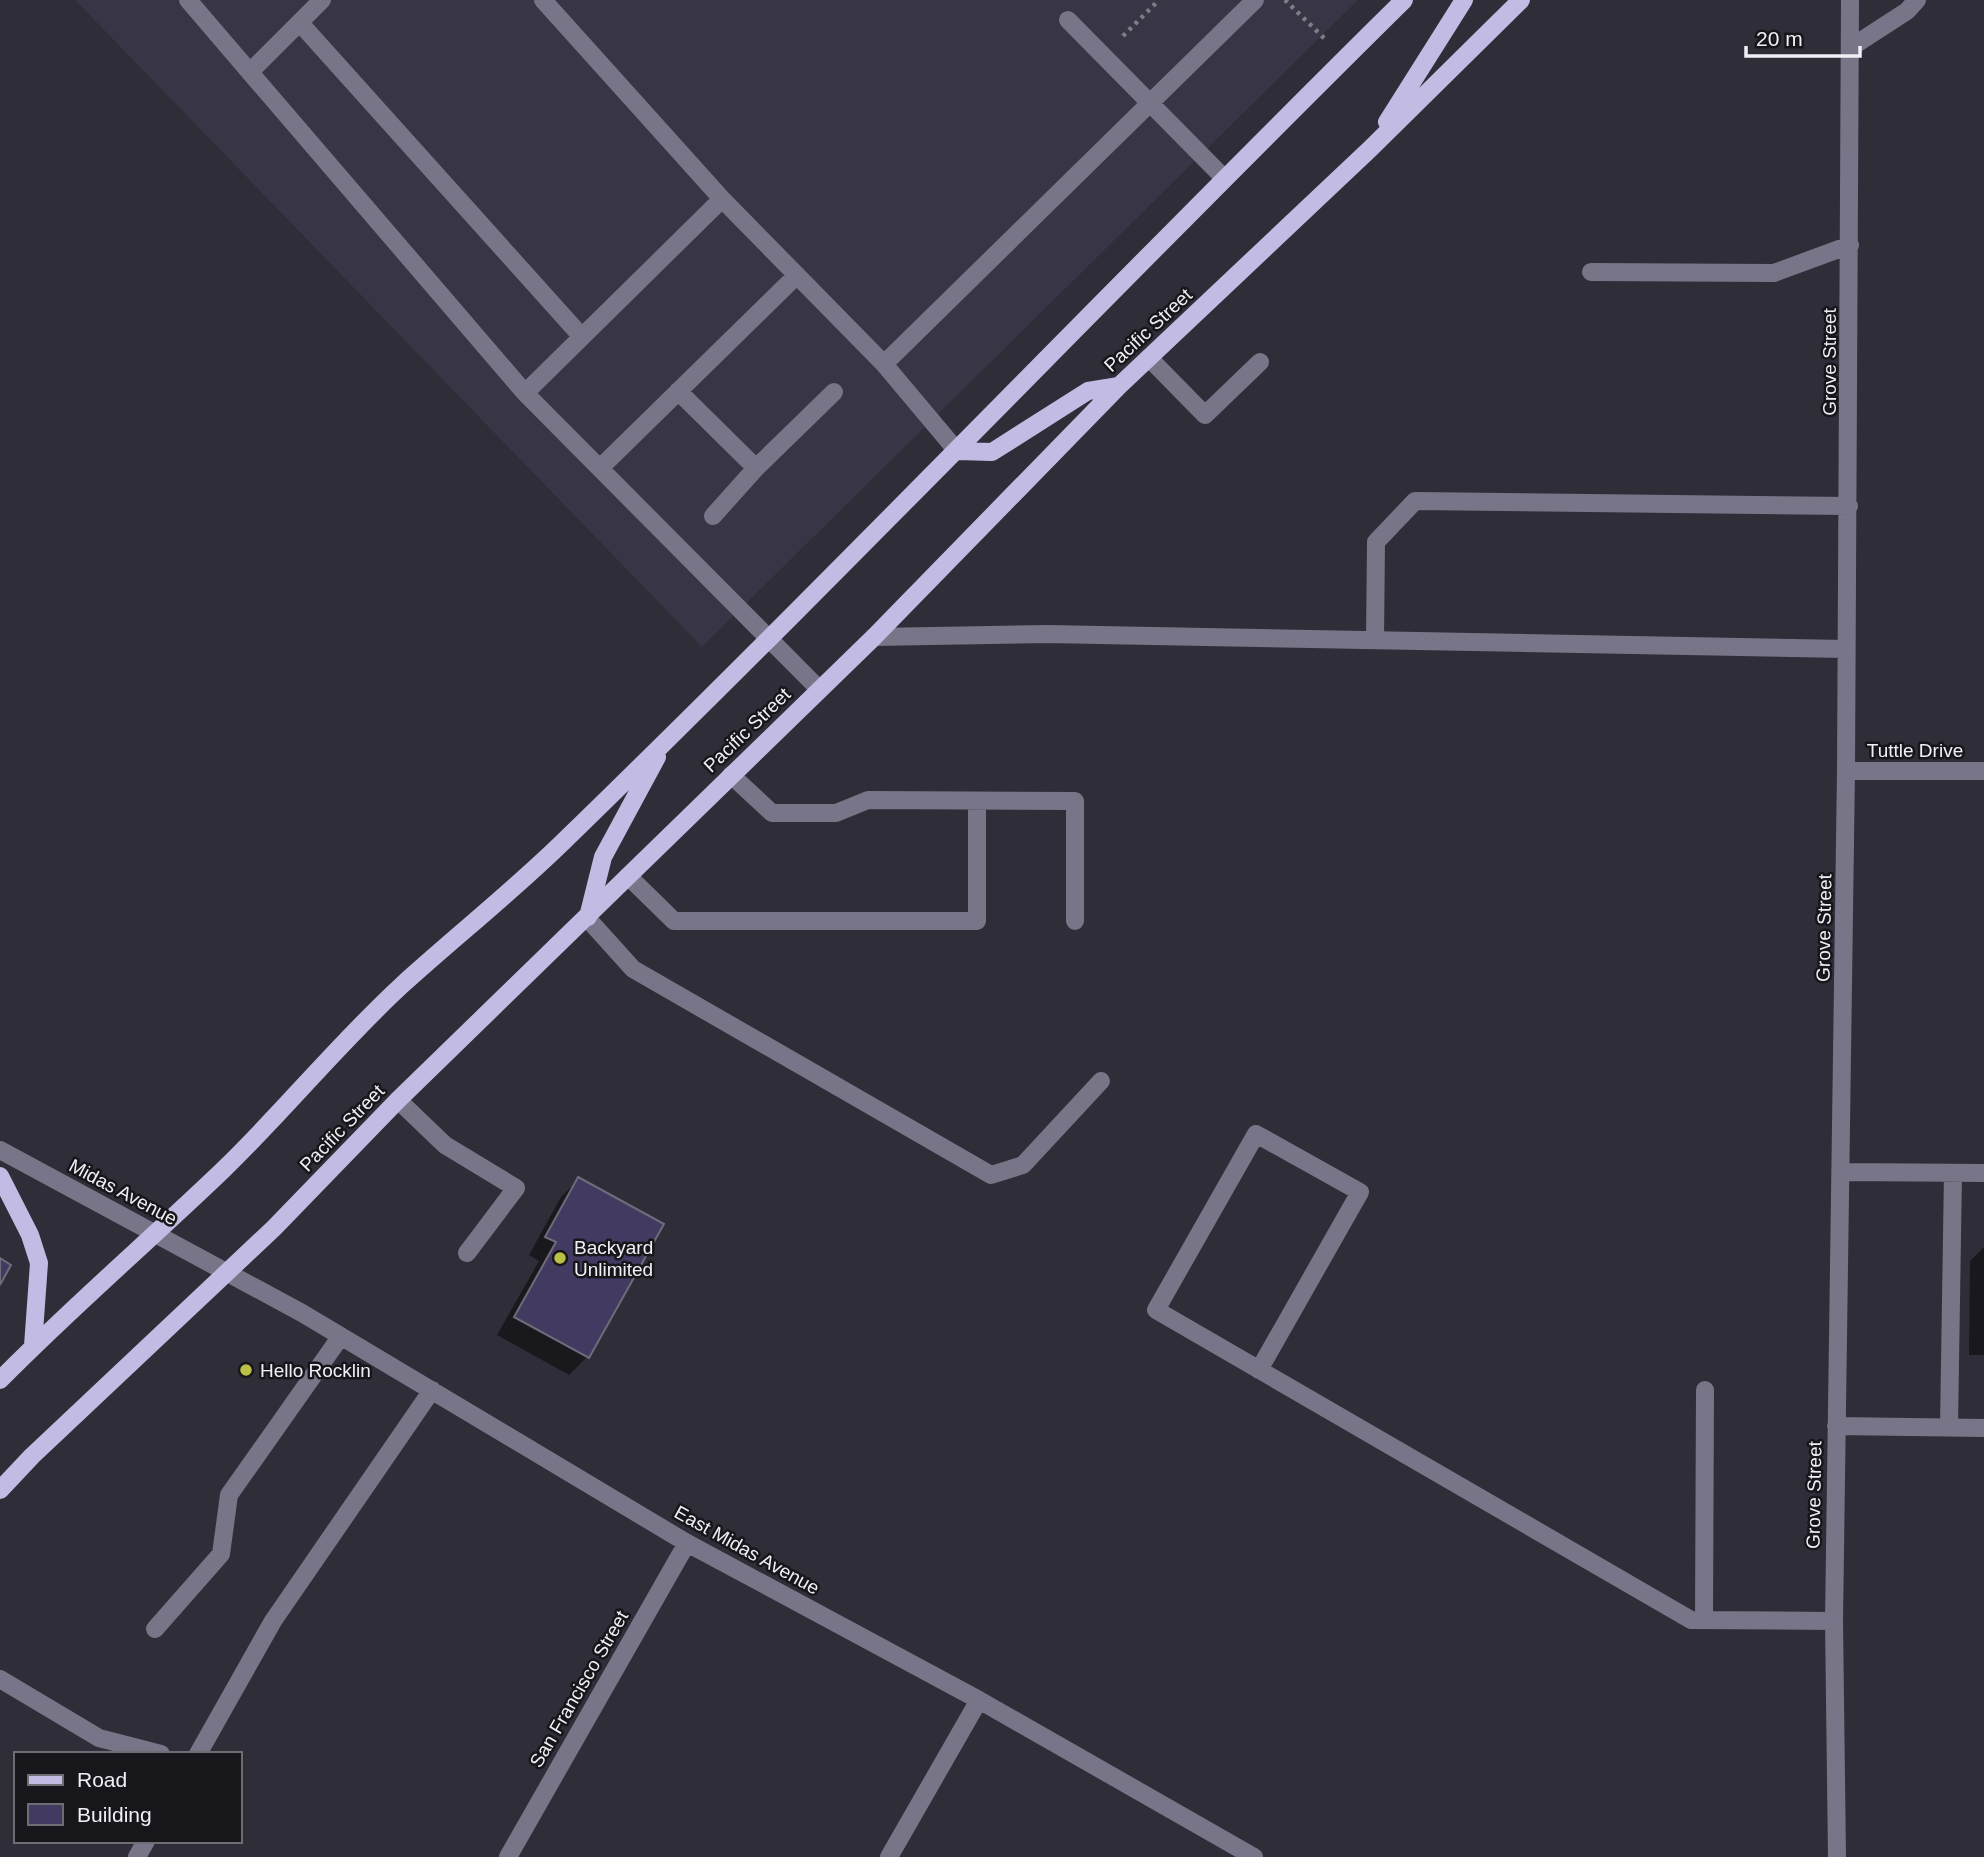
<svg xmlns="http://www.w3.org/2000/svg" width="1984" height="1857" font-family="Arial,sans-serif">
<style>
.built{fill:#373546}
.shadow{fill:#0007}
.building{fill:#423a61;stroke:#6e6c79;stroke-width:2}
.lines{fill:none;stroke-linecap:round;stroke-linejoin:round}
.path{stroke:#7f7e87;stroke-width:4.5;stroke-dasharray:3.5 5;stroke-linecap:butt}
.minor{stroke:#787589;stroke-width:18}
.major{stroke:#c2bce4;stroke-width:18}
.poi-dot{fill:#bac045;stroke:#17161b;stroke-width:2.5}
.labels{text-anchor:middle;dominant-baseline:central;stroke-width:5;stroke-linejoin:round;paint-order:stroke}
.street-label{font-size:19px;fill:#f0eff6;stroke:#17161b}
.poi-label{font-size:19px;fill:#f0eff6;stroke:#17161b;text-anchor:start}
</style>
<rect width="100%" height="100%" fill="#2f2d38"/>
<path class="built" d="M75,0h1283l-656,647z"/>
<path class="shadow" d="M579,1179l8,178 -18,18 -72,-40 42,-74 -10,-6 32,-58z
M1984,1247v108h-15l1,-94z"/>
<path class="building" d="M578,1177l86,47 -75,134 -75,-41 42,-75 -11,-5z
M0,1258l11,7 -11,20z"/>
<g class="lines">
<path class="path" d="M1285,0l40,39
M1123,36l36,-36"/>
<path class="minor" d="M188,0l337,393
M543,0l179,199 162,165 73,87
M1068,20l156,158
M300,23l282,314
M1850,48l57,-37 10,-11
M250,72l72,-72
M722,199l-197,194 294,296
M1591,272l183,1 76,-28
M1150,359l55,56 55,-53
M884,364l371,-364
M678,391l78,77 78,-76
M600,468l197,-193
M713,516l43,-48
M874,637l173,-3 799,15
M1375,640l1,-98 39,-41 434,5
M1846,771h138
M731,775l41,38h64l32,-13 207,1v120
M628,876l46,45h303v-120
M587,918l46,51 358,206 32,-10 78,-84
M398,1100l47,45 71,43 -49,65
M0,1150l302,163 385,230 292,157 275,157
M1842,1172l142,1
M1259,1370l101,-178 -104,-58 -100,176 535,310 143,1
M1836,1426l148,2
M1949,1427l4,-254
M1704,1620l1,-230
M155,1629l66,-75 8,-59 112,-159
M0,1679l99,59 62,16
M198,1754l75,-133 159,-231
M137,1857l9,-16
M508,1857l179,-314
M889,1857l90,-157
M1837,1857l-3,-236 12,-850 4,-771"/>
<path class="major" d="M1387,122l77,-122
M957,451l35,1 96,-61 31,-5
M588,917l15,-60 54,-100
M0,1176l30,59 9,28 -6,83
M0,1380c72,-73 150,-140 223,-210 62,-60 116,-127 179,-185 54,-49 111,-94 163,-145 284,-276 557,-562 839,-840
M0,1490l32,-34 242,-228 124,-128 476,-463 245,-251 251,-237 151,-149"/>
</g>
<g class="poi-dot">
<circle cx="560" cy="1258" r="7"/>
<circle cx="246" cy="1370" r="7"/>
</g>
<g class="labels">
<g class="street-label">
<text transform="translate(1148 330) rotate(-43)">Pacific Street</text>
<text transform="translate(1829 362) rotate(-90)">Grove Street</text>
<text transform="translate(747 730) rotate(-44)">Pacific Street</text>
<text x="1915" y="750">Tuttle Drive</text>
<text transform="translate(1824 928) rotate(-89)">Grove Street</text>
<text transform="translate(342 1128) rotate(-46)">Pacific Street</text>
<text transform="translate(123 1192) rotate(28)">Midas Avenue</text>
<text transform="translate(1814 1495) rotate(-89)">Grove Street</text>
<text transform="translate(747 1550) rotate(29)">East Midas Avenue</text>
<text transform="translate(579 1689) rotate(-60)">San Francisco Street</text>
</g>
<g class="poi-label">
<text x="574" y="1247">Backyard<tspan x="574" dy="22">Unlimited</tspan></text>
<text x="260" y="1370">Hello Rocklin</text>
</g>
</g>
<rect x="14" y="1752" width="228" height="91" fill="#17161b" stroke="#6e6d73" stroke-width="2"/>
<rect x="28" y="1775" width="35" height="10" fill="#c2bce4" stroke="#6e6d73" stroke-width="2"/>
<text x="77" y="1787" font-size="21" fill="#f0eff6">Road</text>
<rect x="28" y="1804" width="35" height="21" fill="#423a61" stroke="#6e6d73" stroke-width="2"/>
<text x="77" y="1822" font-size="21" fill="#f0eff6">Building</text>
<path d="M1746 46v10h114v-10" fill="none" stroke="#f0eff6" stroke-width="3.5"/>
<text x="1756" y="46" font-size="21" fill="#f0eff6" stroke="#17161b" stroke-width="5" paint-order="stroke">20 m</text>
</svg>
